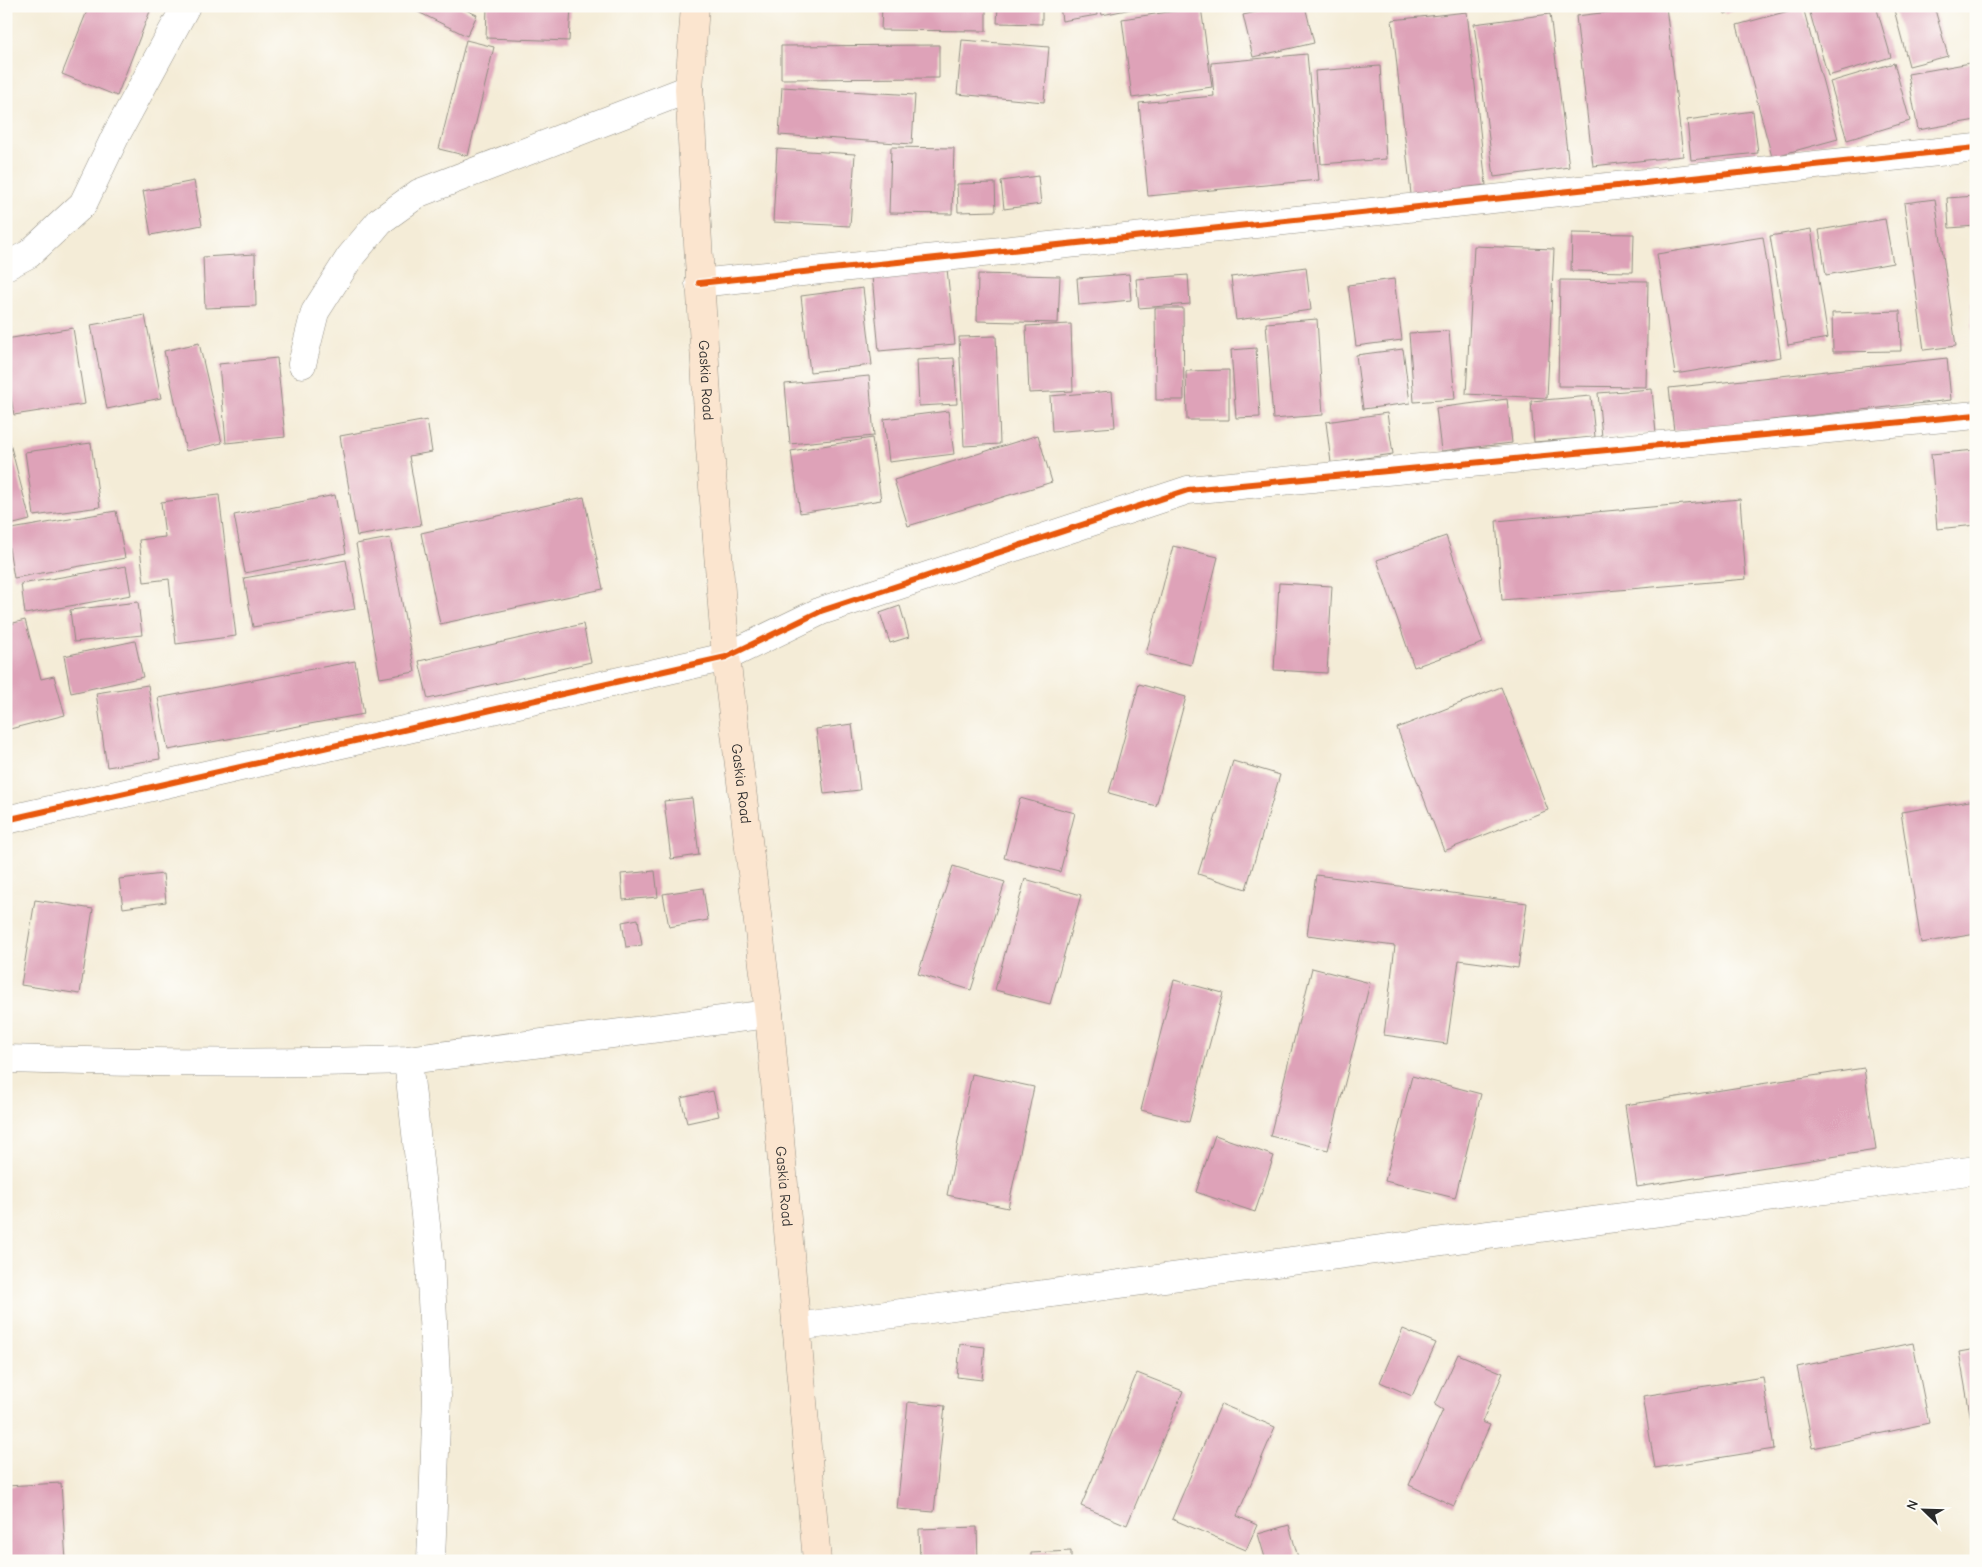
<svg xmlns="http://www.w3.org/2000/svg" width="1982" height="1567" font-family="'Comic Neue',sans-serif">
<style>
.building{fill:#dea2b8}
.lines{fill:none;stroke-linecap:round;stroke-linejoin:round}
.minor-casing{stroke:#908c81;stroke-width:29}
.secondary-casing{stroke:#908c81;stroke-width:29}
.minor{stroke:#fff;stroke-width:28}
.secondary{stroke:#fbe5cf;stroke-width:28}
.cycleway-casing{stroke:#fdfcf7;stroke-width:9}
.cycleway{stroke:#e8590c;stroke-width:6}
.labels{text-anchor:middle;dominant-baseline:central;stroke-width:5;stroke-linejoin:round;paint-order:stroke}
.street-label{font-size:15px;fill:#2b2b2b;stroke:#fdfcf7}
</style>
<rect width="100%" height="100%" fill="#fdfcf7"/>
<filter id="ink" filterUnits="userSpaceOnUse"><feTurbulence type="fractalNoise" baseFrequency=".02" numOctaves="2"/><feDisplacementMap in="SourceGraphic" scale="10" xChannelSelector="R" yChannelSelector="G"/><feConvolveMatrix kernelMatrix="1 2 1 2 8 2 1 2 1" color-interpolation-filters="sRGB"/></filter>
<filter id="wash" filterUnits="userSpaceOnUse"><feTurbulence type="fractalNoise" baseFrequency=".0096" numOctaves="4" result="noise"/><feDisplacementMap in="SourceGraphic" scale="20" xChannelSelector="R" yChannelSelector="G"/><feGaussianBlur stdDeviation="1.12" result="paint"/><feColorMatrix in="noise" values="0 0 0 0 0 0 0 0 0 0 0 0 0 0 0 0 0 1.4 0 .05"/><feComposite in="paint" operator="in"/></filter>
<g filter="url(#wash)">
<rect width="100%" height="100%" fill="#f4ecd7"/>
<g id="blocks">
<path class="building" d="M89,6h63l-35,90 -55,-22z
M410,6h47l20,9 -10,21 -57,-28z
M487,6h84l-2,35 -83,-3z
M882,6h47v2l57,-2v25l-105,-1z
M998,6h44v18l-45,-1z
M1060,6h36l1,9 -35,6z
M1100,6h41v1l-39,8z
M1282,6h23l9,37 -61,14 -10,-42z
M1402,6h31v2l-31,3z
M1660,6h6l17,150 -90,10 -17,-150z
M1722,6h23l-20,8z
M1808,6h68l15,51 -63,19z
M1893,6h41l14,50 -39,10z
M1970,6h6v23h-2z
M1201,7l11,80 -80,11 -10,-79z
M1803,7l35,132 -66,18 -35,-132z
M1467,12l19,173 -75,9 -19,-174z
M1550,14l19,153 -75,10 -20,-153z
M466,40l28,7 -26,109 -29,-7z
M962,40l87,7 -5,55 -87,-8z
M939,45v33l-158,1v-33z
M1307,54l12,126 -171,16 -9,-93 75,-7 -3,-33z
M1976,62v58l-58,10 -10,-56z
M1894,63l16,58 -63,19 -17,-58z
M1380,66l6,93 -65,5 -6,-93z
M782,87l133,8 -3,49 -133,-9z
M1753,111l5,42 -67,7 -4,-40z
M891,147l63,1 -2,66 -63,-1z
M777,149l78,5 -5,72 -77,-4z
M1038,176l3,28 -37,5 -3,-28z
M194,181l8,44 -51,10 -8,-44z
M995,183l1,28 -38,1 -1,-28z
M1976,196v30l-27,2 -2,-30z
M1935,199l21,147 -32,4 -20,-147z
M1885,219l8,44 -67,12 -7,-45z
M1811,229l17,109 -40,7 -18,-109z
M1572,233l62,1 -1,38 -62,-1z
M1763,237l18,120 -106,17 -18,-120z
M1474,246l80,3 -7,149 -81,-4z
M255,254l1,52 -51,2 -2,-51z
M1306,267l5,43 -75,10 -5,-43z
M947,269l8,75 -76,7 -7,-75z
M978,274l82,2 -2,47 -81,-2z
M1129,274l2,26 -52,5 -2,-27z
M1188,275l2,29 -51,4 -3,-29z
M1394,279l8,61 -46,6 -8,-61z
M1560,280l88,1 -2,106 -88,-1z
M863,288l9,77 -62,7 -9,-76z
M1971,301h5v44h-2z
M1155,308h28l1,92h-28z
M1900,311l1,40 -68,1 -1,-39z
M145,315l16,83 -54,11 -16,-84z
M1317,319l6,96 -50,4 -7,-96z
M1071,324l2,67 -44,2 -3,-67z
M73,328l12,76 -71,11 -8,-45v-31z
M1449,331l6,68 -41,3 -5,-69z
M996,336l4,108 -36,2 -5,-109z
M199,343l23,100 -36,8 -22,-100z
M1256,348l4,69 -24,1 -5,-68z
M1403,349l7,54 -47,6 -7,-54z
M277,358l8,79 -59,6 -7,-79z
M954,358l3,46 -38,2 -2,-46z
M1947,358l4,42 -277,31 -5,-43z
M1229,370v50h-42l-1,-49z
M869,376l5,60 -84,8 -5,-60z
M1652,389l4,44 -54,4 -4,-44z
M1112,391l3,36 -63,5 -2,-36z
M1591,396l4,41 -61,5 -3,-41z
M1507,399l5,44 -71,8 -5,-43z
M948,411l6,43 -65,8 -5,-43z
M1387,413l6,41 -62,9 -5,-41z
M427,420l5,32 -23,4 12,69 -64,11 -17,-100z
M6,428l24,92 -24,6z
M1038,435l14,47 -144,44 -14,-46z
M872,438l9,62 -81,13 -9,-62z
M91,443l9,64 -66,9 -9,-64z
M1976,450v75l-39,4 -6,-75z
M219,495l17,141 -60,8 -7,-65 -25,3 -5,-42 26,-3 -4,-35z
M335,495l11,58 -101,20 -11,-58z
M584,497l19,92 -163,35 -19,-91z
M1740,499l6,80 -244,21 -6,-79z
M116,511l9,47 -111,20 -8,-48z
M1446,536l37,107 -69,24 -37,-107z
M390,538l25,134 -35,6 -24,-134z
M1173,546l45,11 -27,108 -45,-11z
M346,560l9,49 -102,18 -9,-49z
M126,566l5,29 -106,19 -4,-30z
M1279,583l53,3 -5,87 -53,-3z
M138,602l4,33 -68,7 -4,-32z
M900,606l9,31 -19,6 -10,-30z
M25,620l16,59 13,-3 11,39 -59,15v-105z
M583,624l8,38 -163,37 -9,-38z
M135,641l8,36 -72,16 -7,-37z
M355,661l9,53 -196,36 -10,-52z
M1139,684l47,13 -30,109 -47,-13z
M148,685l12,74 -53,8 -11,-74z
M1501,687l47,123 -104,41 -47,-123z
M852,724l8,66 -36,4 -8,-65z
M1233,761l47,14 -34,114 -48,-15z
M692,798l7,57 -28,4 -7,-58z
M1020,798l55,15 -15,59 -56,-14z
M1976,800v134l-55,9 -20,-131z
M953,866l52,16 -34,108 -53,-16z
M655,871l3,26 -35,3 -2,-26z
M163,874l3,28 -43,6 -4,-29z
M1316,875l211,28 -9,65 -59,-8 -12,84 -63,-9 11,-89 -88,-11z
M1025,879l56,16 -31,109 -55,-14z
M703,888l5,32 -39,7 -6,-33z
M35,900l58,9 -13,85 -59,-9z
M638,919l4,26 -16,2 -4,-25z
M1312,968l58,15 -42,167 -58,-14z
M1174,980l49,13 -34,129 -48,-12z
M1864,1068l12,82 -239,37 -12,-82z
M972,1074l62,13 -26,121 -61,-13z
M1412,1076l69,18 -26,104 -70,-17z
M713,1091l6,25 -32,7 -6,-25z
M1215,1135l59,21 -19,56 -59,-20z
M1403,1329l33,14 -24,53 -32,-14z
M1913,1343l16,80 -116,25 -16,-81z
M960,1344l25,3 -3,33 -25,-3z
M1976,1349v75l-4,1 -13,-73z
M1458,1354l45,19 -21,49 8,3 -36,81 -45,-21 34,-75 -8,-5z
M1137,1373l46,18 -56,134 -46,-19z
M1763,1377l11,72 -119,19 -12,-72z
M908,1402l37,4 -11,106 -37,-3z
M1221,1404l54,23 -38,89 20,9 -11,25 -74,-31z
M61,1483l5,78h-60v-75z
M1289,1525l10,36h-33l-8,-27z
M977,1527l1,34h-58l-1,-32z
M1071,1551v10h-40v-8z"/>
</g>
</g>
<g filter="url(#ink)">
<use href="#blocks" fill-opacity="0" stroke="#908c81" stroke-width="1"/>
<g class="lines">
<defs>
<path id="minor" d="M6,266l23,-12 54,-50 33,-69 70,-129
M699,283l1277,-135
M302,364l13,-52 35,-55 30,-36 39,-28 270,-104
M6,820l720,-163 95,-46 367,-121 788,-75
M6,1059c134,4 268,5 402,1l22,201 7,135 -6,165
M408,1060l361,-46
M796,1327l1180,-157"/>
<g id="secondary">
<path id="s1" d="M695,6l-6,83 21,359 16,209 43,357 48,547"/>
</g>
</defs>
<use href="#minor" class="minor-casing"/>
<use href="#secondary" class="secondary-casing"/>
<use href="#minor" class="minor"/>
<use href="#secondary" class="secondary"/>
<defs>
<path id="cycleway" d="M699,283l1277,-135
M6,820l720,-163 95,-46 367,-121 788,-75"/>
</defs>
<use href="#cycleway" class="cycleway-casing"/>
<use href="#cycleway" class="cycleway"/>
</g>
</g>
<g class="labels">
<g class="street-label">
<text stroke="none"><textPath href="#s1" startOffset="375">Gaskia Road</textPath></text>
<text stroke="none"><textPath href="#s1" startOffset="780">Gaskia Road</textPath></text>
<text stroke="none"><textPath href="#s1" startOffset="1185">Gaskia Road</textPath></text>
</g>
</g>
<rect width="1982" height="1567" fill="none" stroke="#fdfcf7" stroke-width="25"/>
<g transform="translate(1924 1510) rotate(293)" stroke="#fdfcf7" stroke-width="4" paint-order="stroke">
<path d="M0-4L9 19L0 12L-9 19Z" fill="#2b2b2b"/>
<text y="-8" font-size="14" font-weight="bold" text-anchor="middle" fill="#2b2b2b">N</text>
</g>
</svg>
